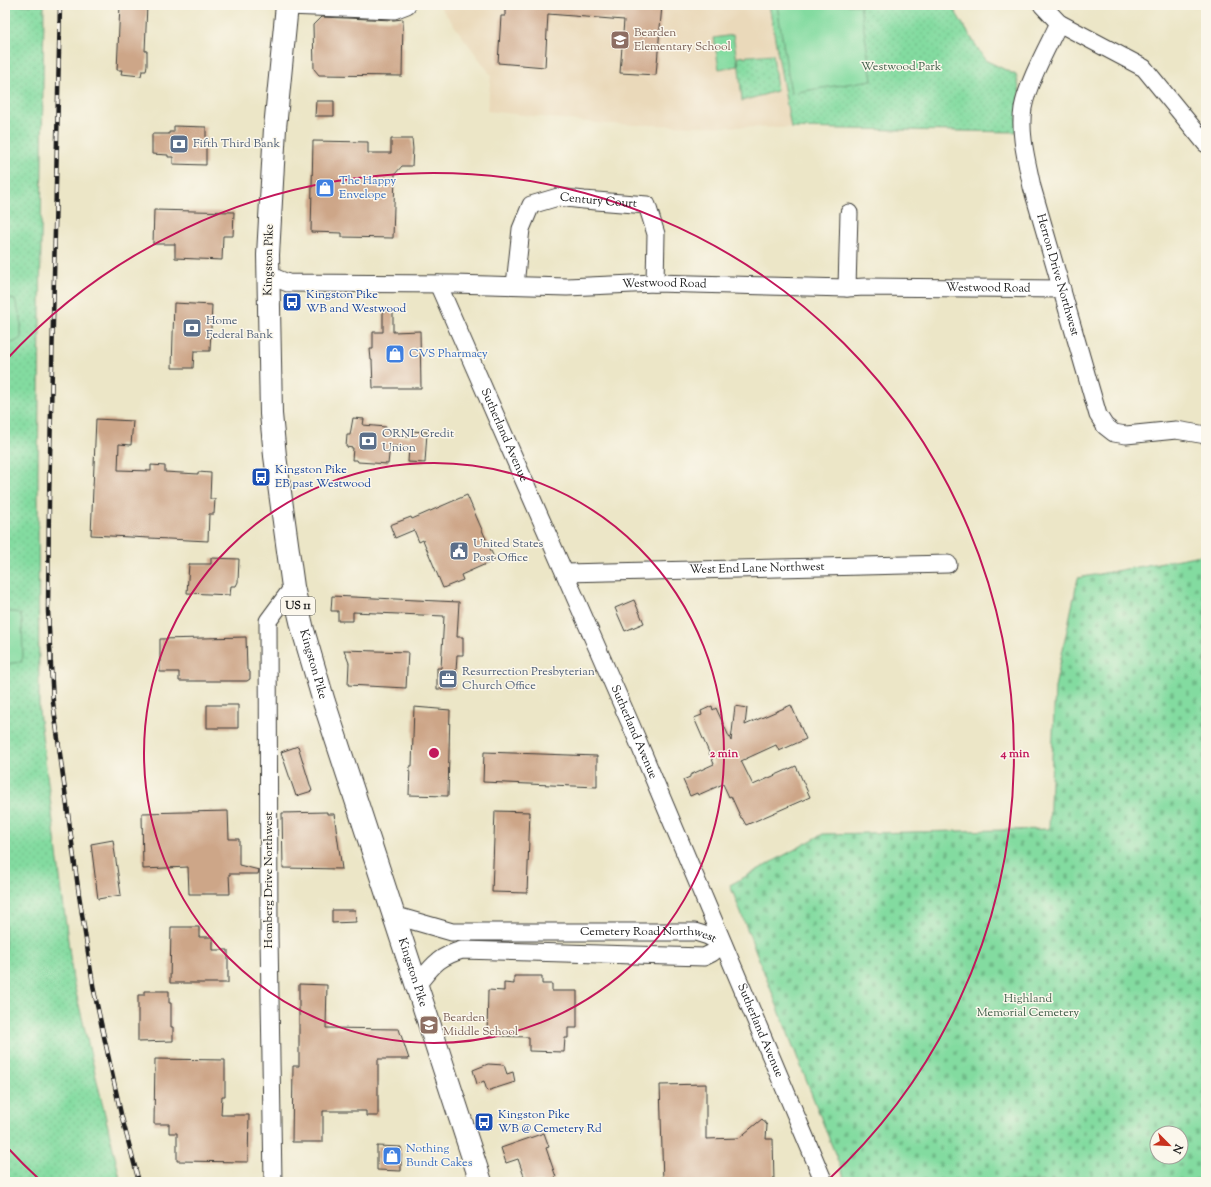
<svg xmlns="http://www.w3.org/2000/svg" width="1211" height="1187" font-family="'Sorts Mill Goudy',serif">
<style>
.built{fill:#ead9ba}
.grass{fill:url(#grass-dots);stroke:#507c5e}
.cemetery{fill:url(#cemetery-stones);stroke:#507c5e;fill-rule:evenodd}
.garden{fill:#83dba0;stroke:#507c5e}
.building{fill:#cda688}
.lines{fill:none;stroke-linecap:round;stroke-linejoin:round}
.minor-casing{stroke:#3b3a36;stroke-width:19}
.major-casing{stroke:#3b3a36;stroke-width:24}
.minor{stroke:#fff;stroke-width:17}
.major{stroke:#fff;stroke-width:22}
.rail-casing{stroke:#1c1c1c;stroke-width:4.5}
.rail{stroke:#fbf7ec;stroke-width:3;stroke-dasharray:9;stroke-linecap:butt}
.ring{fill:none;stroke:#c2185b;stroke-width:2}
.labels{text-anchor:middle;dominant-baseline:central;stroke-width:3;stroke-linejoin:round;paint-order:stroke}
.shield{fill:#fbf7ec;stroke:#5f5e5a;stroke-width:1}
.shield-label{font-size:11px;font-weight:bold;fill:#1c1c1c}
.education-label{font-size:12px;fill:#785e54;stroke:#fbf7ec;text-anchor:start}
.park-label{font-size:12px;fill:#405f4a;stroke:#fbf7ec}
.service-label{font-size:12px;fill:#4e5e75;stroke:#fbf7ec;text-anchor:start}
.shop-label{font-size:12px;fill:#366cbe;stroke:#fbf7ec;text-anchor:start}
.street-label{font-size:12px;fill:#1c1c1c;stroke:#fbf7ec}
.transit-label{font-size:12px;fill:#164399;stroke:#fbf7ec;text-anchor:start}
.centre{fill:#c2185b;stroke:#fbf7ec;stroke-width:2}
.ring-label{font-size:12px;text-anchor:middle;font-weight:bold;fill:#c2185b;stroke:#fbf7ec;stroke-width:3;stroke-linejoin:round;paint-order:stroke}
</style>
<defs>
<pattern id="grass-dots" width="8" height="8" patternUnits="userSpaceOnUse"><rect width="8" height="8" fill="#83dba0"/><path d="M2 2h.1M6 6h.1" fill="none" stroke="#71bb89" stroke-width="1.8" stroke-linecap="round"/></pattern>
<pattern id="cemetery-stones" width="16" height="16" patternUnits="userSpaceOnUse"><rect width="16" height="16" fill="#83dba0"/><path d="M2 7V4a2 2 0 0 1 4 0v3zM10 15v-3a2 2 0 0 1 4 0v3z" fill="#71bb89"/></pattern>
</defs>
<rect width="100%" height="100%" fill="#fbf7ec"/>
<filter id="ink" filterUnits="userSpaceOnUse"><feTurbulence type="fractalNoise" baseFrequency=".025" numOctaves="2"/><feDisplacementMap in="SourceGraphic" scale="8" xChannelSelector="R" yChannelSelector="G"/><feConvolveMatrix kernelMatrix="1 2 1 2 8 2 1 2 1" color-interpolation-filters="sRGB"/></filter>
<filter id="wash" filterUnits="userSpaceOnUse"><feTurbulence type="fractalNoise" baseFrequency=".012" numOctaves="4" result="noise"/><feDisplacementMap in="SourceGraphic" scale="16" xChannelSelector="R" yChannelSelector="G"/><feGaussianBlur stdDeviation="0.9" result="paint"/><feColorMatrix in="noise" values="0 0 0 0 0 0 0 0 0 0 0 0 0 0 0 0 0 1.4 0 .05"/><feComposite in="paint" operator="in"/></filter>
<g filter="url(#wash)">
<rect width="100%" height="100%" fill="#ece6c7"/>
<path class="built" d="M439,5h330l22,123 -185,-4 -119,-13 4,-36z"/>
<path class="grass" d="M5,5h39l-6,467 1,239 34,269 48,202h-116z
M769,5h182l34,55 31,15 4,16 -4,41 -225,-4z
M773,54l4,37 -35,10 -4,-44z"/>
<path class="cemetery" d="M1206,554v628h-360l-116,-297 93,-51 226,-5 6,-142 23,-109zM1157,1133h24v24h-24z"/>
<path class="garden" d="M777,5h83l12,75 -81,13z
M733,35l5,31 -19,3 -5,-31z
M5,296l10,4 6,19v19c-5,4 -10,6 -16,5z
M5,612h10l5,2 2,6 1,37 -2,5 -16,2z"/>
<g id="blocks">
<path class="building" d="M120,5h27l-2,46h2v14l-1,6h-4l-1,5 -20,-2 1,-4h-5z
M505,5h157l-6,70 -36,-2 4,-53 -76,-6 -3,53 -47,-4 3,-47h4z
M321,17l73,3 9,-1 -1,57 -83,-1 -5,-6 -1,-44z
M316,101h18v15h-19z
M174,126l32,1v38l-33,-1v-7h-5v-2l-16,-1v-20h17v-2h5z
M391,139h21l1,10 -1,17h-10l-7,8 -2,64 -51,-1v-4l-31,-1 2,-91 55,1v11h23z
M154,210l80,2 -1,24h-10l-1,24 -47,-2v-14h-22z
M174,303l38,2 -2,46h-16l-1,17h-21z
M383,311h10v21l27,-1 1,57h-48l-1,-28h-1l-1,-11h3v-17h10z
M353,418l11,1 -1,6 23,2v4l5,1 -1,4 20,1v-6l17,1 -2,31 -17,-1 1,-15 -19,-1 -2,18 -30,-2 -1,-2h-5l1,-12 -7,-1 1,-12h3z
M96,419l37,2 -2,24 -12,-1 -1,26 33,1v-6l14,1v6l33,2v-2l13,1 -1,26h5l-1,15h-5l-1,27 -117,-6z
M467,495l28,65 -34,15 2,5 -20,8 -20,-48 -4,2 -5,-12 -19,8 -5,-13 21,-8 1,2z
M211,558l28,1 -1,23 -2,4h-5l-1,9 -43,-2 2,-29h22z
M332,596l127,6 -2,35h6v18h-6l-2,34h-18v-21h4l3,-52 -91,-4v9h-15v-10h-7z
M634,600l10,23 -19,8 -10,-23z
M246,637l1,33 3,2v7l-3,2h-68v-9h-19v-33z
M344,650l64,2 -2,36 -58,-3 1,-22z
M207,705h31v23h-31z
M791,705l15,34 -27,12 -3,-6 -35,16 12,24 43,-19 14,31 -64,28 -4,-7h-1l-10,-22 -2,1 -6,-13 -25,11 -1,-2 -7,3 -7,-16 7,-3v-2l24,-11 -20,-46 8,-3 -1,-4 11,-5 1,4 3,-2 15,33 4,-35 12,2 -2,17z
M414,707l36,3 -2,86 -39,-1 1,-29h2z
M298,746l14,45 -16,5 -15,-44z
M484,752l113,4v31l-114,-5z
M228,811l1,28h10v26l20,5 -1,4h-29l1,20h-41l-1,-27 -45,2 -1,-56z
M495,811l35,1 -3,81 -35,-1z
M327,812v2h7l8,55 -59,-1 -1,-55z
M113,840l8,55 -23,4 -7,-55z
M332,910h23l1,12 -24,1z
M171,927h28v10h14v13h15v33h-58z
M514,976h28v8h10v7h25v37h-9v10h-3l-1,14 -35,-1v-14l-42,-1 1,-46 16,1v-8l10,1z
M299,984l28,1 -1,43 73,1 10,30h-31v57h-12v-5h-43v31h-31l1,-76h6z
M144,991h25v12h2v24h2v14l-35,1v-47h6z
M155,1059l70,1v36h-3l-1,19h28l-1,47 -71,-1v-28h-8v-9h-15z
M488,1064l16,1 3,9 6,-2 2,10 -28,9 -3,-10 -7,3 -4,-14z
M706,1084v55l33,-1 23,-19 5,6 -1,14h7l1,43h-111l-3,-97z
M544,1133l5,14 -3,1 10,29 -3,2 1,3h-28l-8,-23 -12,4 -5,-15z
M377,1146l24,1v24l-24,-1z"/>
</g>
</g>
<g filter="url(#ink)">
<use href="#blocks" fill-opacity="0" stroke="#3b3a36" stroke-width="1"/>
<g class="lines">
<defs>
<g id="minor">
<path d="M1042,5l17,18 85,45 62,76"/>
<path d="M287,6l107,4 13,-5"/>
<path id="s1" d="M1059,23c-12,25 -31,59 -36,85 -4,26 4,54 9,79l66,228 7,11 9,7 12,2 50,-5 30,5"/>
<path id="s2" d="M268,275l20,8 165,1 114,3 88,-4 192,5 18,-1 197,2"/>
<path id="s3" d="M438,284l193,441 193,457"/>
<path id="s4" d="M515,285l6,-56 10,-24 27,-8 26,3 63,5 9,29 -1,49"/>
<path d="M847,288l2,-75"/>
<path id="s5" d="M565,573l383,-9"/>
<path id="s6" d="M393,915l59,17h243l13,4 15,8 -11,9 -8,4 -242,-7c-25,7 -30,17 -46,36"/>
<path d="M273,1182l-4,-245 -1,-316 25,-34"/>
</g>
<g id="major">
<path id="s7" d="M287,5l-12,123 -7,127 3,159 4,42 18,131 10,43 21,72 157,480"/>
</g>
</defs>
<use href="#minor" class="minor-casing"/>
<use href="#major" class="major-casing"/>
<use href="#minor" class="minor"/>
<use href="#major" class="major"/>
<defs>
<path id="rail" d="M60,5l-11,497 -1,109 5,91 26,193 15,96 27,123 18,68"/>
</defs>
<use href="#rail" class="rail-casing"/>
<use href="#rail" class="rail"/>
</g>
</g>
<g class="ring">
<circle cx="434" cy="753" r="290"/>
<path d="M41 1181A581 581 0 0 1 6 1146M6 360A581 581 0 1 1 827 1181"/>
</g>
<defs>
<symbol id="school-square" viewBox="-11 -11 22 22"><rect x="-9" y="-9" width="18" height="18" rx="4" fill="#8d6e63" stroke="#fbf7ec"/><path d="M0-5L7-2L0 1L-7-2ZM-4 1L0 2.5L4 1V4Q0 6-4 4Z" fill="#fff"/></symbol>
<symbol id="bank-square" viewBox="-11 -11 22 22"><rect x="-9" y="-9" width="18" height="18" rx="4" fill="#5c6f8a" stroke="#fbf7ec"/><path d="M-6-4H6V4H-6ZM0-2.3a2.3 2.3 0 1 0 0 4.6a2.3 2.3 0 1 0 0-4.6Z" fill="#fff"/></symbol>
<symbol id="shop-square" viewBox="-11 -11 22 22"><rect x="-9" y="-9" width="18" height="18" rx="4" fill="#3f7fe0" stroke="#fbf7ec"/><path d="M-5-2.5h2.3a2.7 3.5 0 0 1 5.4 0H5L5.5 6h-11ZM-1.5-2.5h3a1.5 2.3 0 0 0-3 0Z" fill="#fff"/></symbol>
<symbol id="bus-square" viewBox="-11 -11 22 22"><rect x="-9" y="-9" width="18" height="18" rx="4" fill="#1a4fb4" stroke="#fbf7ec"/><path d="M-5-6H5V4H4V6H2V4H-2V6H-4V4H-5ZM-3.5-4V0h7V-4ZM-3.5 1.2v1.5H-2V1.2ZM2 1.2v1.5H3.5V1.2Z" fill="#fff"/></symbol>
<symbol id="civic-square" viewBox="-11 -11 22 22"><rect x="-9" y="-9" width="18" height="18" rx="4" fill="#5c6f8a" stroke="#fbf7ec"/><path d="M-.6-6.5H3V-4.5H.6V-3L4-1V1h2V6H-6V1h2V-1L-.6-3ZM-1.2 2.5V6h2.4V2.5Z" fill="#fff"/></symbol>
<symbol id="office-square" viewBox="-11 -11 22 22"><rect x="-9" y="-9" width="18" height="18" rx="4" fill="#5c6f8a" stroke="#fbf7ec"/><path d="M-6-3h4V-5.5h4V-3h4V5H-6ZM-1-4.5V-3h2v-1.5ZM-6 0V1H6V0Z" fill="#fff"/></symbol>
</defs>
<g fill-rule="evenodd">
<use href="#school-square" x="609" y="29" width="22" height="22"/>
<use href="#bank-square" x="168" y="133" width="22" height="22"/>
<use href="#shop-square" x="314" y="177" width="22" height="22"/>
<use href="#bus-square" x="281" y="291" width="22" height="22"/>
<use href="#bank-square" x="181" y="317" width="22" height="22"/>
<use href="#shop-square" x="384" y="343" width="22" height="22"/>
<use href="#bank-square" x="357" y="430" width="22" height="22"/>
<use href="#bus-square" x="250" y="466" width="22" height="22"/>
<use href="#civic-square" x="448" y="540" width="22" height="22"/>
<use href="#office-square" x="437" y="668" width="22" height="22"/>
<use href="#school-square" x="418" y="1014" width="22" height="22"/>
<use href="#bus-square" x="473" y="1111" width="22" height="22"/>
<use href="#shop-square" x="381" y="1145" width="22" height="22"/>
</g>
<g class="labels">
<rect class="shield" x="281" y="597" width="34" height="18" rx="3"/>
<g class="shield-label">
<text x="298" y="606">US 11</text>
</g>
<g class="education-label">
<text x="634" y="33">Bearden<tspan x="634" dy="14">Elementary School</tspan></text>
<text x="443" y="1018">Bearden<tspan x="443" dy="14">Middle School</tspan></text>
</g>
<g class="park-label">
<text x="901" y="67">Westwood Park</text>
<text x="1028" y="999">Highland<tspan x="1028" dy="14">Memorial Cemetery</tspan></text>
</g>
<g class="service-label">
<text x="193" y="144">Fifth Third Bank</text>
<text x="206" y="321">Home<tspan x="206" dy="14">Federal Bank</tspan></text>
<text x="382" y="434">ORNL Credit<tspan x="382" dy="14">Union</tspan></text>
<text x="473" y="544">United States<tspan x="473" dy="14">Post Office</tspan></text>
<text x="462" y="672">Resurrection Presbyterian<tspan x="462" dy="14">Church Office</tspan></text>
</g>
<g class="shop-label">
<text x="339" y="181">The Happy<tspan x="339" dy="14">Envelope</tspan></text>
<text x="409" y="354">CVS Pharmacy</text>
<text x="406" y="1149">Nothing<tspan x="406" dy="14">Bundt Cakes</tspan></text>
</g>
<g class="street-label">
<text stroke="none"><textPath href="#s4" startOffset="151">Century Court</textPath></text>
<text transform="translate(269 260) rotate(-89)">Kingston Pike</text>
<text stroke="none"><textPath href="#s1" startOffset="264">Herron Drive Northwest</textPath></text>
<text stroke="none"><textPath href="#s2" startOffset="398">Westwood Road</textPath></text>
<text stroke="none"><textPath href="#s2" startOffset="722">Westwood Road</textPath></text>
<text stroke="none"><textPath href="#s3" startOffset="165">Sutherland Avenue</textPath></text>
<text stroke="none"><textPath href="#s5" startOffset="192">West End Lane Northwest</textPath></text>
<text stroke="none"><textPath href="#s7" startOffset="664">Kingston Pike</textPath></text>
<text stroke="none"><textPath href="#s3" startOffset="489">Sutherland Avenue</textPath></text>
<text transform="translate(269 880) rotate(-90)">Homberg Drive Northwest</text>
<text stroke="none"><textPath href="#s6" startOffset="258">Cemetery Road Northwest</textPath></text>
<text stroke="none"><textPath href="#s7" startOffset="988">Kingston Pike</textPath></text>
<text stroke="none"><textPath href="#s3" startOffset="813">Sutherland Avenue</textPath></text>
</g>
<g class="transit-label">
<text x="306" y="295">Kingston Pike<tspan x="306" dy="14">WB and Westwood</tspan></text>
<text x="275" y="470">Kingston Pike<tspan x="275" dy="14">EB past Westwood</tspan></text>
<text x="498" y="1115">Kingston Pike<tspan x="498" dy="14">WB @ Cemetery Rd</tspan></text>
</g>
</g>
<circle cx="434" cy="753" r="6" class="centre"/>
<g class="ring-label">
<text x="724" y="757">2 min</text>
<text x="1015" y="757">4 min</text>
</g>
<rect width="1211" height="1187" fill="none" stroke="#fbf7ec" stroke-width="20"/>
<g transform="translate(1169 1145) rotate(114)"><circle r="19" fill="#fbf7ec" stroke="#a29f99"/>
<path d="M0-3L7 15L0 10L-7 15Z" fill="#c8321e"/>
<text y="-6" font-size="11" font-weight="bold" text-anchor="middle" fill="#1c1c1c">N</text>
</g>
</svg>
